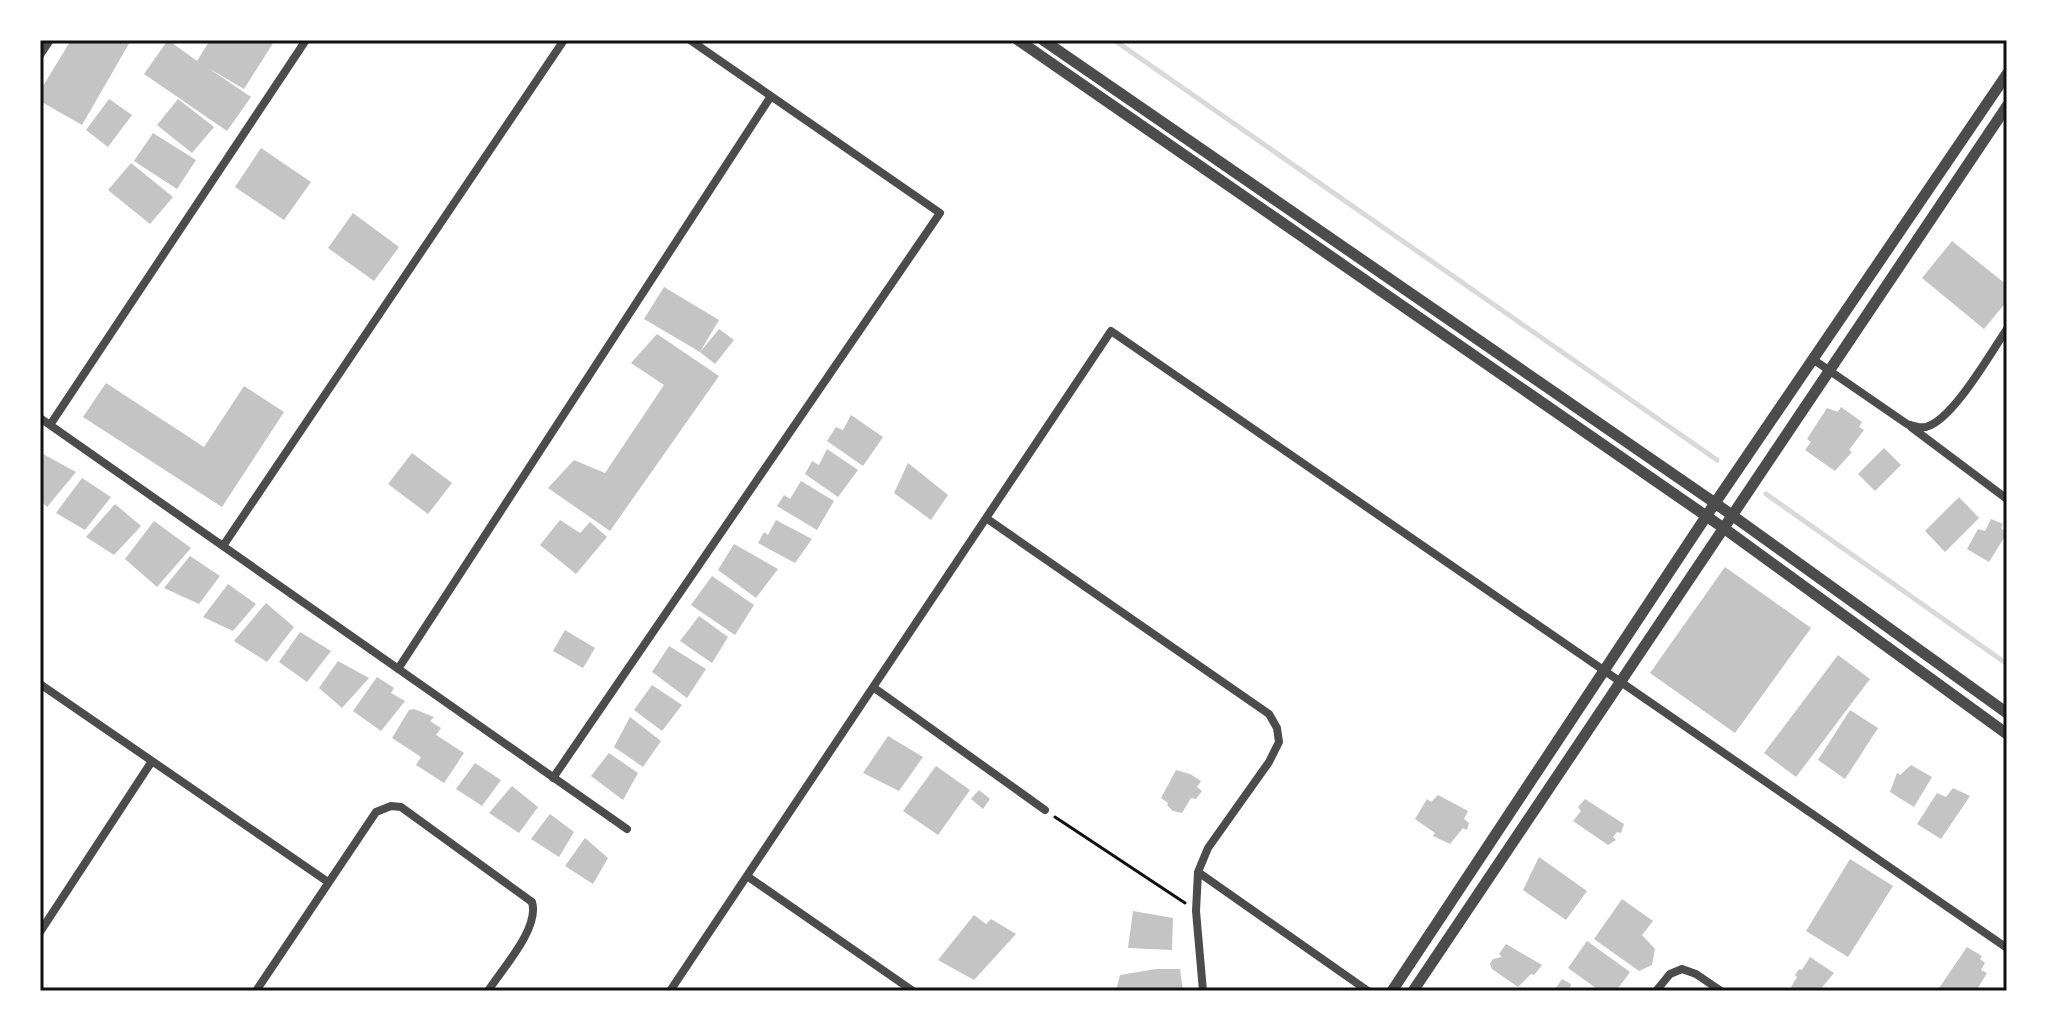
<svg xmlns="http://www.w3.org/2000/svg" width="2047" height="1031" font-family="Jost,sans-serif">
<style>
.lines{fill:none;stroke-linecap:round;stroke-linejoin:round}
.stream{stroke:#d9d9d9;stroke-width:5}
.building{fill:#c4c4c4}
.path{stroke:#111;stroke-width:3}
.minor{stroke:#4c4c4c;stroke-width:8}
.tertiary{stroke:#4c4c4c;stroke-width:11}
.neatline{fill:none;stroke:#111;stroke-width:3}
</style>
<rect width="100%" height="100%" fill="#fff"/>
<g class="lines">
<path class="stream" d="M1114,40l603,420
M1766,494l241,170"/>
</g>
<path class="building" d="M71,40h60l-49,85 -42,-24v-10z
M168,40l29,21 13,-21h65l-31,49 -36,-21 43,29 -24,34 -83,-57z
M109,99l23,16 -24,32 -22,-17z
M178,99l36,28 -22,26 -35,-28z
M153,133l43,27 -19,29 -43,-28z
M261,148l50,34 -27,38 -49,-33z
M131,163l42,34 -23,27 -42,-34z
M353,213l46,34 -25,34 -46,-33z
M1952,241l55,44v16l-23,28 -62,-51z
M664,287l55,33 -19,32 -56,-33z
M719,329l15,11 -19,24 -15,-12z
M657,334l62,42 -109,155 -62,-43 26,-28 31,13 59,-88 -33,-22z
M106,383l98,64 40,-61 40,26 -62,95 -139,-90z
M1841,407l21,15 -3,5 5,3 -15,20 3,2 -17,19 -30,-21 6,-8 -4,-3 20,-31 11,4z
M851,415l32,22 -20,29 -36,-25 9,-14 7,3z
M1884,448l17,17 -26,26 -17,-17z
M827,449l31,21 -20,27 -33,-23 7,-13 7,4z
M412,453l40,30 -24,31 -40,-30z
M43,454l33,18 -29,35 -7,-7v-41z
M908,463l40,32 -17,25 -37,-27z
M82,478l29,19 -26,33 -29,-17z
M801,481l33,20 -17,29 -40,-24 7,-11 6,4z
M1959,497l20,21 -34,34 -20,-21z
M115,504l26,22 -27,29 -28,-18z
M1991,519l12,5 -2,4 6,5 -18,29 -22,-13 11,-20 7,2z
M560,520l20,13 10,-11 17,15 -31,37 -36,-29z
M776,520l36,19 -17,24 -37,-20 6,-11 4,3z
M154,521l37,27 -34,39 -32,-28z
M734,544l44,25 -22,29 -38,-28z
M190,556l30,20 -21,28 -35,-16z
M1725,567l86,61 -76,105 -85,-60z
M712,576l42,29 -19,30 -44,-30z
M228,584l28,20 -23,27 -30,-14z
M266,603l28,24 -27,35 -33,-21z
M699,616l29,21 -16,26 -32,-22z
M565,630l30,18 -12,20 -30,-17z
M300,632l31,19 -24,31 -28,-20z
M669,646l37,23 -19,29 -35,-26z
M1838,655l32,24 -74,98 -32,-24z
M338,661l31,17 -27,30 -23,-20z
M377,677l17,11 -3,5 14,8 -24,30 -28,-20z
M652,685l30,20 -20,26 -28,-21z
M414,709l20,8 -4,4 11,7 -5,7 28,18 -20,30 -28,-18 5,-8 -29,-19 17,-28z
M1850,710l28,18 -33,51 -27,-19z
M630,717l31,24 -18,26 -29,-20z
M888,736l35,21 -24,34 -36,-18z
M609,753l29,20 -15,27 -32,-24z
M475,763l26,17 -19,26 -26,-17z
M1911,765l21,12 -18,30 -24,-15 7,-19 3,2z
M936,766l34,24 -32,45 -35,-24z
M1176,770l14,4 11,7 -4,6 5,4 -6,8 -5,-1 -9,15 -9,-2 -6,-6 1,-2 -7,-5z
M512,786l26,21 -19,26 -30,-20z
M1953,788l17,8 -29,43 -24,-15 20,-31 9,4z
M979,790l11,9 -7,10 -12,-10z
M1438,795l30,16 -4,8 5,4 -2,7 -4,-2 -13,16 -17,-8 2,-3 -20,-14 12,-20 4,3z
M1585,799l39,25 -3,9 -4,-1 -4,5 3,3 -8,5 -35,-24 8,-10 -3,-4z
M550,814l24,18 -15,25 -28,-18z
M585,838l23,20 -15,26 -28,-18z
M1539,857l48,34 -21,29 -43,-30z
M1850,859l43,27 -45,71 -42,-26z
M1622,899l31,22 -11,14 13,14 -3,16 -13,6 -45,-32z
M1133,911l40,7 -1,32 -44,-2z
M974,915l12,9 5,-5 25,15 -42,46 -36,-20z
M1587,941l43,31 -14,19h-16l-32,-23z
M1506,944l36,21 -8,10 -3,-1 -13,13 -26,-18 -2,-5 3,-5 9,-2 -3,-3z
M1967,947l15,9 -2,3 5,4 -4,7 6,3 -11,18h-39z
M1810,957l24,16 -15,18h-23l-5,-4 6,-10 -2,-2 4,-6 3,1z
M1156,969h24l3,22h-67l4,-16z
M1562,979l9,5 -1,4 4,3h-20z"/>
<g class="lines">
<path class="path" d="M1055,817l130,86"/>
<path class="minor" d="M40,55l10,-15
M1814,360l93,64c6,2 14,4 19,3 27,-7 65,-75 81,-98
M40,418l587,411
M50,425l256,-385
M1911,427l96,72
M986,518l283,196 8,14 2,14 -10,20 -61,86 -10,24 -2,39 7,80
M223,546l341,-506
M398,669l373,-573
M40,684l288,198
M873,687l172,123
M553,778l387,-565 -250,-173
M1198,872l170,119
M747,876l166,115
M40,932l112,-171
M256,991l120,-179 15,-6 10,1 131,95c8,26 -30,67 -44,89
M670,991l441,-660 896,617
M1656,991l14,-17 12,-5 14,5 25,17"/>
<path class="tertiary" d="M1018,40l707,489 282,205
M1043,40l672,463 292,210
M1392,991l323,-488 292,-429
M1413,991l594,-885"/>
</g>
<rect width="2047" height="1031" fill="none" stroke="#ffffff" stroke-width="84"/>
<rect x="42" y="42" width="1963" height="947" class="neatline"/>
</svg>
